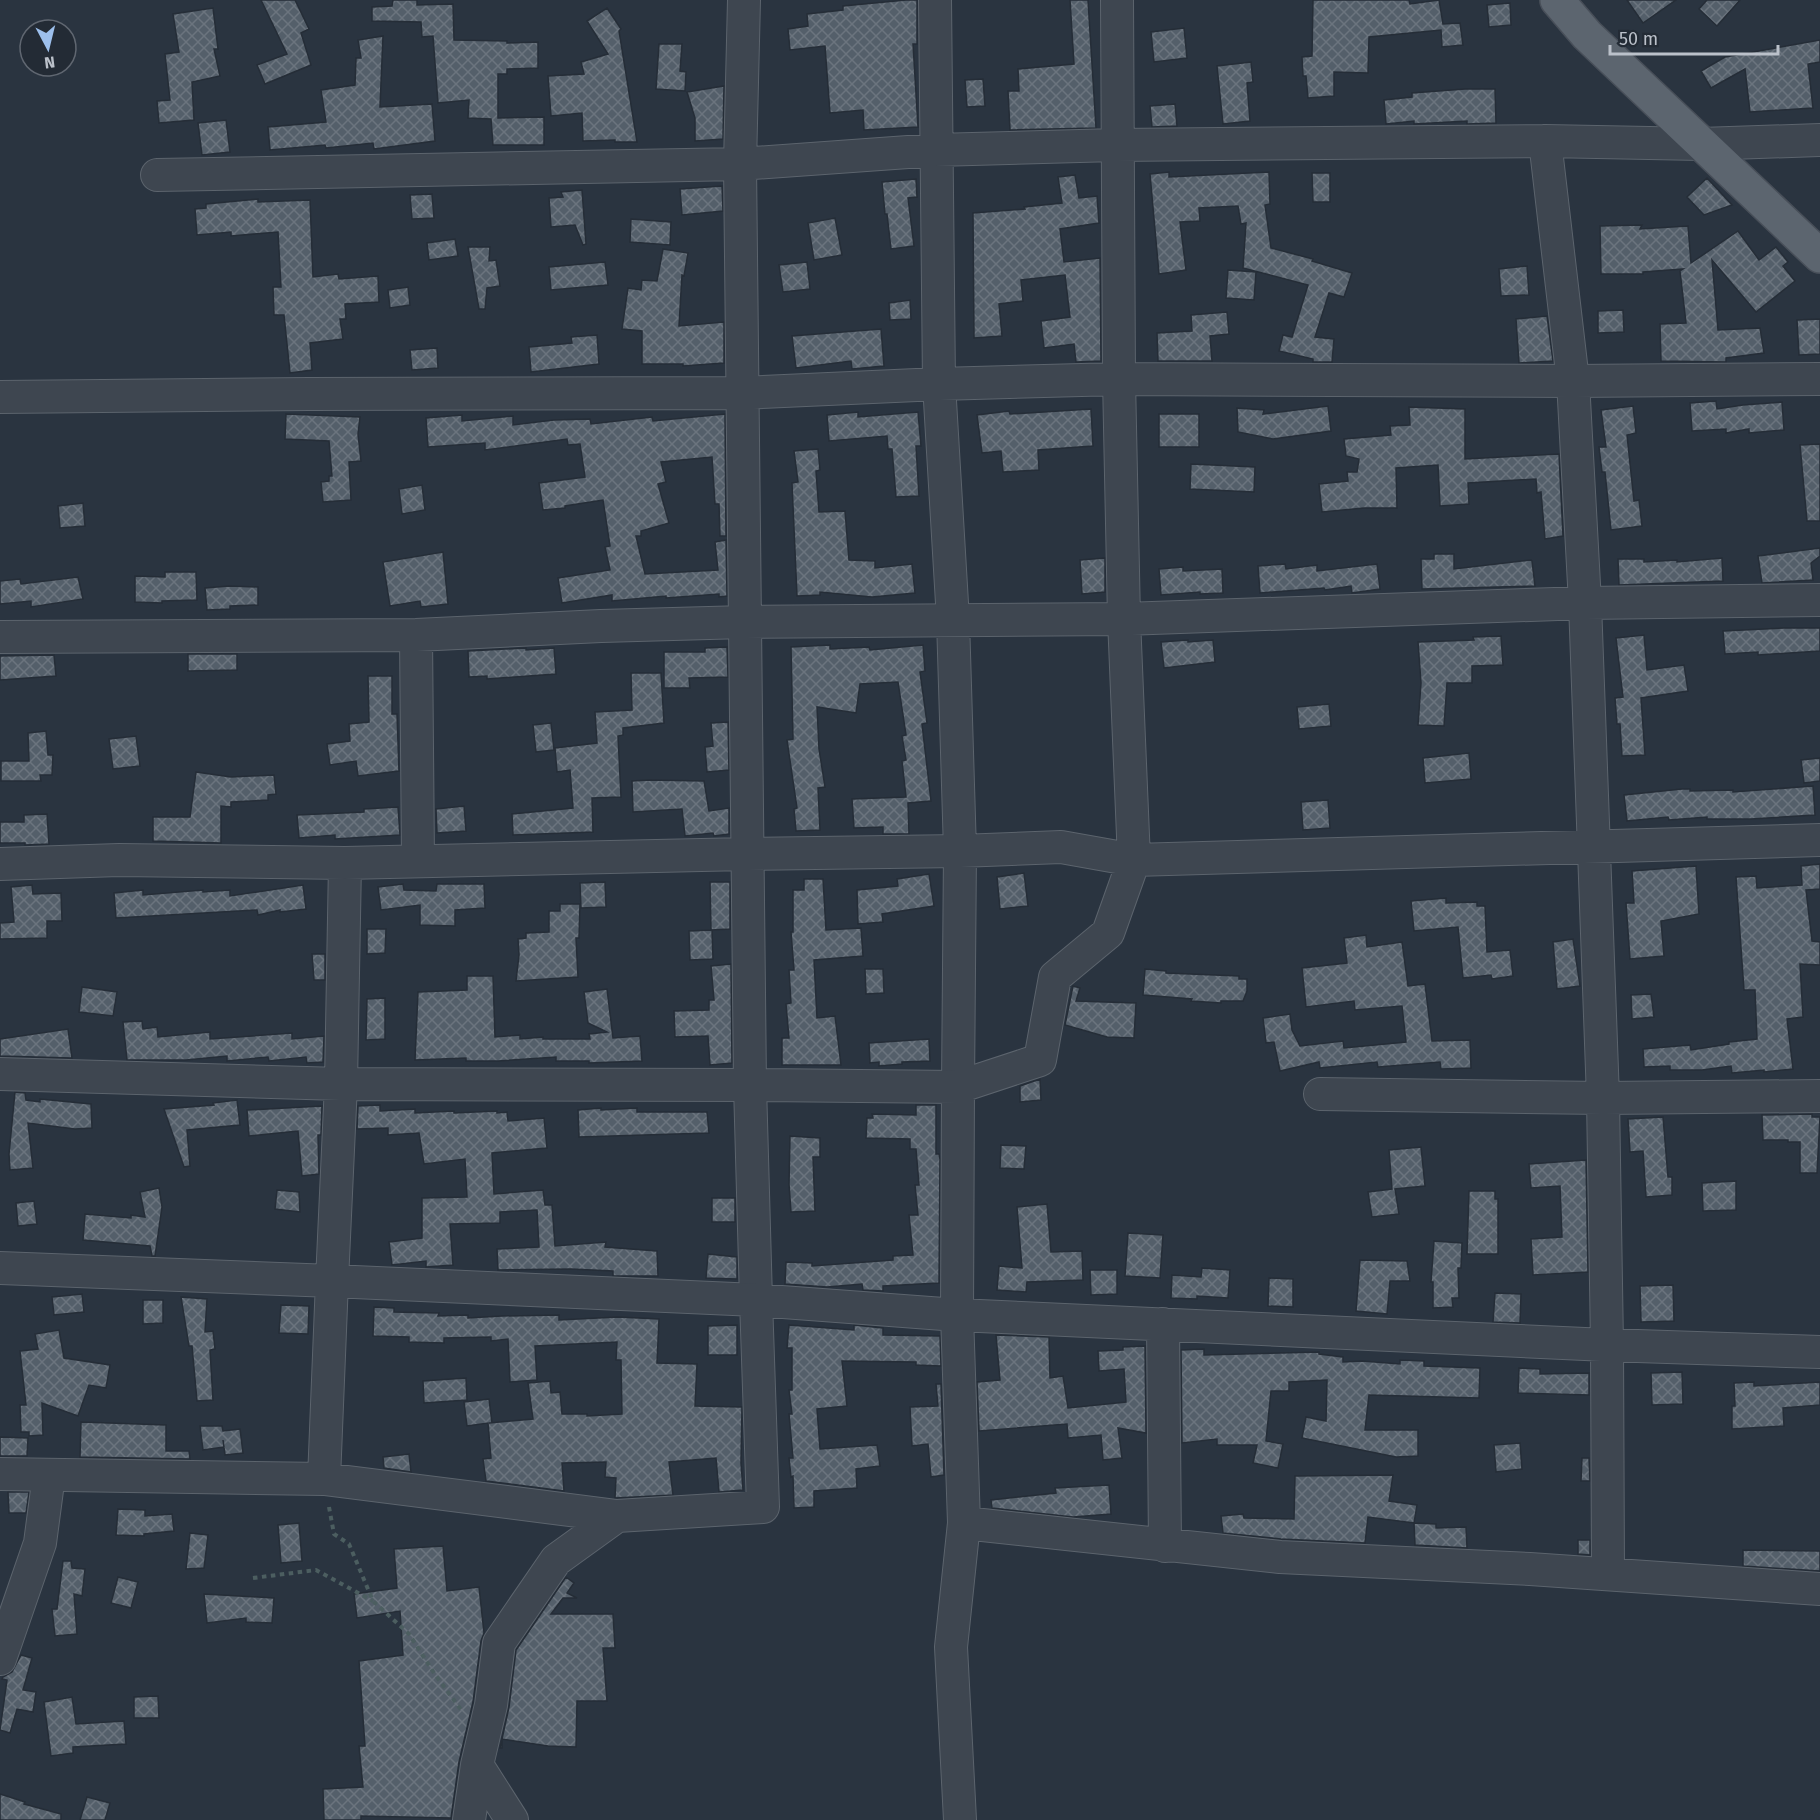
<svg xmlns="http://www.w3.org/2000/svg" width="1820" height="1820" font-family="'Fira Sans',sans-serif">
<style>
.building{fill:url(#building-cross-hatch);stroke:#252d37;stroke-width:1.5}
.lines{fill:none;stroke-linecap:round;stroke-linejoin:round}
.minor-casing{stroke:#5c646d;stroke-width:34}
.major-casing{stroke:#484f59;stroke-width:36}
.path{stroke:#4c5e60;stroke-width:4;stroke-dasharray:4.5 4.5;stroke-linecap:butt}
.minor{stroke:#3e4650;stroke-width:32}
.major{stroke:#5c656f;stroke-width:33}
</style>
<defs>
<pattern id="building-cross-hatch" width="8" height="8" patternUnits="userSpaceOnUse" patternTransform="scale(1.5)"><rect width="8" height="8" fill="#545f6a"/><path d="M0 0l8 8M0 8l8-8" fill="none" stroke="#6b747e"/></pattern>
</defs>
<rect width="100%" height="100%" fill="#2a3440"/>
<path class="building" d="M261,0h34l14,29 -8,4 10,32 -46,19 -8,-19 30,-11z
M393,0h24v5l36,-1 1,36 53,1v2l31,-1v26l-31,1v5h-9v44l46,-1v28h-51l-2,-26 -23,-1 1,-18 -31,3 -5,-67 -11,1 -1,-15 -49,-1v-14l20,-1z
M906,0h11v44h-4l5,83 -54,3 -1,-20 -33,3 -5,-67 -35,4 -2,-21 20,-3 -1,-12 36,-4v-4z
M1070,0h18l8,128 -86,2 -2,-39h11l-1,-22 56,-5z
M1313,0h96l1,4 29,-4 4,24 17,-1 3,22 -21,2 -1,-17 -72,7 -1,36 -34,-1v24l-26,2 -2,-22h-3l-1,-19 10,-1z
M1627,0h49l-33,23z
M1707,0h33l-23,26 -18,-17z
M1510,3l1,22 -22,2 -2,-22z
M213,8l5,41h-4l6,27 -28,6 2,38 -35,3 -2,-22 13,-1 -5,-46 14,-2 -6,-38z
M607,8l14,21 -2,2 18,111h-22v-2l-32,1 -1,-28 -31,3 -3,-40 36,-2 -3,-12 27,-8 -21,-33z
M1184,28l3,30 -33,4 -3,-30z
M383,36l-3,71 52,-3 3,37 -61,8 -1,-6 -47,5 -1,-3 -55,5 -2,-23 58,-5 -5,-32 34,-5 1,-27h5l-3,-18z
M1820,40v22l-12,2 5,44 -63,4 -5,-43 -34,19 -10,-17 24,-14z
M659,44h23l-2,27 6,1 -1,19 -29,-2z
M1251,62l2,20 -6,1 3,38 -27,3 -6,-58z
M983,79l2,27 -18,1 -2,-27z
M724,86l-1,53 -28,2v-23l-8,-26z
M1465,89h30l1,34 -29,1v-3l-53,3v-3l-28,3 -2,-24 28,-3v-4z
M1175,104l2,22 -25,1 -2,-21z
M226,120l4,32 -28,3 -4,-32z
M1169,172v5l100,-5 1,32 -5,1 6,43 42,11 -1,2 40,12 -8,24 -15,-4 -14,44 19,2 -2,23h-19v-3l-34,-8 4,-16 9,2 16,-52 -65,-17 3,-45 -5,1 -3,-18 -39,2 1,13 -20,1 6,48 -27,4 -9,-100z
M1312,173h18v29h-17z
M1075,175l4,23 18,-2 2,27 -39,6 4,33 36,-4 1,103 -25,1 -2,-18 -30,4 -3,-27 29,-4 -5,-42 -44,5 2,21 -24,3 3,32 -28,2 -1,-125 52,-4 -1,-2 38,-4 -4,-26z
M1707,178l25,27 -28,10 -17,-18z
M916,179l1,18 -9,1 6,48 -23,3 -4,-35h-2l-3,-32z
M722,186l1,25 -41,4 -2,-26z
M582,190l4,54 -3,1 -8,-20 -24,2 -2,-29 14,-1 -2,-5z
M432,194l2,24 -22,1 -2,-24z
M258,199v3l52,-2 3,77 25,-3 1,5 39,-3 1,26 -34,2 1,15h-6l3,20 -33,4 2,27 -22,3 -6,-58h-10l-1,-28h8l-3,-55 -47,4v-4l-34,3 -2,-26 11,-1v-4z
M835,218l7,37 -28,5 -6,-37z
M631,219l40,3 -1,23 -40,-3z
M1642,225l-2,4 48,-3 3,37 47,-32 21,29 17,-13 12,15 -5,4 12,15 -39,31 -44,-52 6,70 42,-2 4,25 -38,5v4l-65,-1 -1,-37 26,-1 -6,-52 3,-2 -40,3v2h-42l-1,-48z
M455,239l3,17 -29,4 -2,-17z
M468,247h22l-1,14 7,-1 4,26 -13,2 -2,21h-6z
M663,249l25,4 -4,23 -2,-1 -3,51 45,-4v41l-41,3v-2h-41v-33l-20,-2 6,-41 13,2 1,-10 15,1z
M605,262l3,23 -57,5 -2,-23z
M807,262l3,27 -27,3 -4,-27z
M1527,266l2,29 -28,1 -2,-27z
M1228,270l28,2 -2,28 -28,-2z
M408,287l2,18 -20,3 -2,-18z
M910,300l1,19 -21,1 -1,-17z
M1623,310l1,22 -26,1v-22z
M1227,312l2,22 -19,2 2,25h-54l-1,-28 35,-2 -1,-16z
M1547,316l6,45 -34,2 -3,-44z
M1820,319v35l-21,1 -2,-35z
M881,329l3,37 -32,3 -1,-8 -55,7 -4,-32z
M597,335l2,29 -68,8 -2,-25 43,-4 -1,-6z
M437,348l1,20 -26,2 -2,-20z
M1716,401l1,8 26,-4 39,-3 2,28 -35,3v-4l-23,4v-4l-34,2 -2,-28z
M1328,406l3,25 -58,8 -35,-7 -1,-24 27,2 -1,4z
M1633,406l3,27 -9,2 7,66 5,-1 3,26 -31,4 -6,-58h-3l-3,-25h7l-5,-37z
M1409,407l56,2v50l94,-5 4,82 -18,3 -4,-47 -4,1 -1,-14 -68,4 1,21 -29,2 -2,-41 -42,3 1,40h-33l-42,4 -3,-28 29,-3 -1,-9h10l2,-13 -13,-3 -2,-17 47,-4 -1,-9 20,-1z
M1091,409l2,37 -55,4 1,20 -36,2 -2,-21 -19,2 -5,-38 32,-4 1,3z
M858,412v5l60,-5 3,34h-5l3,50 -23,1 -4,-48h-4l-1,-13 -58,5 -2,-26z
M286,414l74,3 -2,17 3,27 -12,1 2,38 -28,2 -2,-20 8,-1v-5h3l-3,-35 -44,-2z
M725,414l1,122h-6l-1,-32h-4l-3,-47 -51,5 5,20 -8,2 11,39 -28,8v5h-5l9,38 73,-4 -3,-28 11,-2 1,56 -8,1v-3l-53,4v-2l-54,5v-6l-50,8 -4,-25 52,-8 -5,-23 5,-1 -7,-46 -38,6v2l-22,2 -4,-27 46,-6 -5,-33 -12,1 -1,-6 -82,11v-7l-57,4 -2,-29 36,-3v6l51,-5v9l41,-5 36,-1 1,5 61,-7 1,4z
M1159,414h40v33h-40z
M1820,444v77h-13l-7,-76z
M818,449l2,21 -4,1 3,41 26,-1 4,49 26,1v7l37,-4 3,29 -43,4 -52,-5v3l-23,1 -5,-113 6,-1 -4,-31z
M1191,464l64,3 -1,25 -64,-3z
M422,485l3,25 -23,4 -3,-25z
M83,503l2,23 -25,2 -2,-22z
M1820,548v8l-9,7 2,17 -51,3 -4,-27z
M443,552l5,52 -27,3 -1,-6 -30,5 -7,-44z
M1434,554h20v15l77,-9 1,1 3,25 -113,3 -1,-30h13z
M1105,558v34l-23,2 -2,-34z
M1722,558l1,23 -104,4 -1,-26h26v3l33,-2v2z
M1285,564l1,5 31,-4v6l60,-7 3,25 -28,4 -1,-7 -26,4 -1,-2 -64,5 -2,-27z
M1183,567v4l39,-2 1,24 -23,1v-2l-39,3 -2,-26z
M165,572h31l1,28 -35,1v2l-27,-1v-26l30,1z
M78,577l5,22 -52,8v-6l-31,3v-23l20,-2 1,5z
M229,586l29,1v18l-28,1v3l-23,1 -2,-22z
M1784,628h36v23l-62,4v-3l-33,2 -2,-23z
M1644,635l3,35 37,-5 4,26 -47,7 4,57 -23,1 -2,-32h-3l-2,-26 8,-1 -7,-59z
M1501,636l2,29 -31,1v17h-25l-3,43 -26,-1 3,-42 -3,-41 56,-2 -1,-3z
M1188,640v2l25,-2 2,22 -51,6 -3,-26z
M830,645v4l39,-2 1,3 53,-5 2,26 -5,1 7,51 -5,1 9,77 -23,2 1,31h-26v-7l-29,1 -2,-29 54,-2 -4,-36 4,-1 -4,-24 4,-1 -8,-53 -38,2 -4,29 -39,-6 2,42 6,38 -7,1 2,42 -24,1 -2,-22 3,-1 -10,-68 6,-1 -2,-92z
M727,647l1,30 -39,1 1,10h-26v-36h41v-4z
M526,648v2l28,-2 2,26 -69,5v-3l-18,1 -1,-26z
M188,654h49v16l-49,1z
M54,655l2,21 -56,4v-24z
M631,673h30l3,50 -41,5v7l-5,1 3,61 -29,1 1,34 -80,3 -1,-21 61,-6 -3,-38 -13,2 -2,-24 42,-5 -2,-31 37,-2z
M368,676h24v38h5l2,57 -41,5 -2,-15 -26,4 -3,-21 23,-3 -1,-17 20,-2z
M1329,704l2,22 -32,3 -2,-22z
M728,722l1,48 -22,2 -2,-25 8,-1 -2,-23z
M551,723l3,27 -18,2 -3,-27z
M46,731l2,24h5l-1,20h-12l1,6h-40v-20h28l-1,-28z
M136,736l4,30 -27,3 -4,-30z
M1469,753l2,26 -46,4 -2,-25z
M1820,758v23l-16,2 -3,-23z
M196,772l35,5 43,-2 2,19 -8,1v5l-37,2v5l-10,-1v37l-68,-2v-24h37z
M649,780l55,1 5,30 20,-3v26l-15,2 -1,-3 -28,3 -3,-27 -49,3 -1,-31z
M1813,786l2,29 -64,4h-44v-2l-38,3 -1,-3 -41,4 -3,-26 58,-6h8v2l43,-1v2z
M1328,800l2,28 -27,2 -2,-28z
M464,806l2,25 -29,2 -1,-24z
M398,807l2,28 -65,4v-4l-36,3 -2,-23 67,-3v-3z
M47,814l2,30 -24,1v-2h-25v-21h24v-7z
M1820,864v25l-14,1 6,51 8,1v23l-20,-1 3,53 -16,2 6,50 -29,3v-2l-32,3 -1,-7 -29,4h-32v-4l-26,1 -1,-18 47,-4 1,5 38,-6v-2l28,-3 -2,-49h-11l-8,-113 20,-1 1,12 45,-3 -1,-19z
M1696,866l3,48 -38,7 3,35 -34,3 -4,-56h8l-2,-32z
M1024,873l4,33 -28,3 -3,-32z
M929,874l5,32 -52,8 1,8 -25,2 -1,-34 41,-4 -1,-7z
M804,879h19l3,51 35,-2 2,28 -49,4 3,58 18,-2 6,49h-59v-27h7l-3,-34 5,-1 -2,-33h5l-3,-38h2v-42h11z
M605,882l1,25 -25,1 -1,-25z
M710,882h20v47l-19,1z
M403,884l1,6 32,1 1,-7h47l1,24 -30,2v16l-35,-1v-20l-39,5 -3,-23z
M32,885l1,9 28,-1 1,28h-15v17l-47,1v-16l14,-1 -3,-35z
M303,885l3,24 -26,3v-2l-22,5 -1,-5 -141,8 -2,-25 29,-3v5l60,-5v2l27,-2v6z
M1446,898v5l31,-1v4h8l2,46 23,-2 3,26 -21,3 -1,-4 -28,3 -5,-51 -44,4 -3,-30z
M560,904h20l-1,34h-3l2,39 -62,4 3,-26 -1,-16 8,-1v-5l23,-1v-21h11z
M367,929h19l-1,24 -18,1z
M712,930l1,29 -23,1 -1,-29z
M1366,935l1,12 35,-5 6,44 17,-2 7,57 38,-1 1,28 -30,1 -1,-7 -62,5 -1,-5 -57,6 -1,-6 -39,9 -6,-29 -8,1 -3,-25 27,-4 2,16 8,16 43,-5 1,7 62,-6 -4,-36 -47,4 -1,-9 -48,6 -4,-39 45,-5 -3,-25z
M1573,939l7,47 -23,3 -4,-47z
M312,954h13v26h-11z
M731,964l1,99 -22,2 -2,-29 -33,1 -1,-26 35,-1v-10h5l-3,-34z
M865,969h18l1,24 -18,1z
M1145,969l21,2v2l73,3v3h8v12l-4,10h-22v2l-30,-2 1,-2 -49,-4z
M467,976h26l2,61 25,-2v4l23,-2v2h47l-1,-5 18,-2 -19,-9 -4,-31 23,-3 6,49 27,-2 2,25 -53,2v-2h-33v-4l-58,4h-32v-3l-51,2 3,-68 49,-2z
M1073,986l7,2 -4,13 60,2 -2,35 -27,-1 -42,-12z
M82,987l35,5 -4,24 -34,-4z
M1651,994l3,23 -22,2 -1,-24z
M385,998v41l-19,1 1,-41z
M142,1021l1,8 14,-2 1,10 52,-5v7l82,-6v6l32,-3 -1,26 -16,1 -1,-6 -37,4 -1,-4 -41,4v-5l-41,4h-59l-4,-38z
M68,1029l4,29 -72,-2v-17z
M929,1039l1,22 -28,1v2l-23,2v-4l-9,1 -1,-20z
M1040,1079l1,21 -21,2v-16z
M15,1092l10,1 1,7 14,2v-3l51,5 1,24 -17,1 -47,-6 5,45 -23,2 -1,-16z
M237,1100l3,25 -53,5 3,36 -6,1 -20,-58 50,-4 -1,-2z
M380,1105v6l35,-2v4l39,-2v2l43,-2v2l10,-1 1,9 36,-3 3,30 -55,5 2,41 49,-4 2,15h7l3,41 51,-4 -1,5 52,4 1,25h-45v-5l-42,-2 -73,1 -1,-21 42,-2 -2,-37 -37,2v11l-50,1 3,41 -27,2v-6l-34,4 -3,-23 33,-4v-40l45,-1 -2,-38 -41,5 -5,-31 -31,2v-7l-31,1 1,-23z
M916,1105h20v49h3l1,5 -1,124 -56,3v5l-20,-1 -1,-6 -35,3 -42,-3 1,-22 26,1v3l81,-6v-4l20,-1 -4,-40h9l-3,-30h4l-3,-36h-6v-10l-44,-1 1,-20h6l-1,-4 44,1z
M322,1106l-1,29h-3l1,39 -17,2 -4,-45 -49,5 -2,-26z
M601,1108v2l36,-2v4h70l2,21 -130,4 -1,-27z
M1812,1114v3h8l-3,56h-17v-31h-12v-2h-25l-1,-25z
M1663,1117l5,60h4v18l-26,2 -3,-46 -13,1 -2,-33z
M790,1136l30,2v19h-7l2,54 -24,1 -2,-28z
M1001,1145l25,1 -2,23 -24,-1z
M1421,1147l4,39 -30,3 4,25 -27,3 -4,-25 24,-3 -3,-39z
M1586,1160l2,112 -55,3 -2,-36 31,-2 -2,-51 -29,2 -2,-24z
M1736,1181v29l-33,1 -1,-28z
M159,1188l3,19 -7,49h-3l-2,-10 -67,-6 2,-26 46,4v-3l14,2 -5,-25z
M277,1190l22,2 1,20 -25,-3z
M1469,1191h26v8h3v55h-31z
M712,1198h23v24h-23z
M34,1201l3,23 -19,2 -2,-23z
M1047,1204l4,48 31,-1 1,29 -56,2 -1,10 -29,-2 2,-24 23,2 -5,-61z
M1128,1233l35,2 -3,43 -35,-2z
M1434,1241l28,2 -1,25h-3l1,30h-7l1,9 -20,1v-26h-2z
M708,1254l29,3v22l-31,-1z
M1360,1260l47,1 3,20h-20l-3,33 -31,-3z
M1202,1268l28,2 -2,28 -31,-2v3l-26,-1 1,-23 29,2z
M1090,1270h27v24l-26,1z
M1269,1278l24,1v28l-25,-1z
M1673,1285l1,36 -33,1 -1,-36z
M1495,1293l26,1 -1,29 -27,-1z
M82,1294l2,18 -30,3 -2,-18z
M181,1297l26,2 -2,33 8,-1 2,18 -5,1 3,50 -16,1 -5,-55h-3z
M143,1300h20v23l-20,1z
M281,1305l28,1 -1,28 -29,-1z
M374,1307l20,1v4l45,1 -1,3 30,-1v3l34,-2 57,-1v5l59,-3 41,2 -2,44 40,1 -2,42 47,1 -1,56 2,27 -24,2 -3,-34 -47,4 4,33 -58,3 1,-20 -11,-1 1,-15 -44,1 2,28 -78,-10 -3,-22 8,-1 -3,-35 -21,3 -3,-24 25,-3 3,24h-3l44,-4 -5,-36 22,-2 1,12 9,-1 2,22h25v2l35,-2 -1,-54h-5l1,-18 -82,4 2,34 -27,2 -2,-43 -17,2v-4l-47,1v5l-35,-1v-5l-36,-1z
M737,1325v30h-29v-29z
M789,1325l65,5v-5l29,3v7l57,1 1,30 -25,-1v-3l-74,-1 5,45 -30,3 3,40 57,-4 3,21 -24,3 1,19 -43,3v16l-20,1 -1,-32 -2,1 -2,-19h4l-4,-44h3l-3,-24h3v-42h-5z
M59,1330l5,28 46,7 -4,23 -17,-3 -11,31 -36,-13 1,32 -14,1v-4h-8l-1,-27h6l-6,-54 18,-2 -3,-15z
M996,1335l53,2 1,41 13,-2 5,32 58,-6 -2,-33 -25,2 -1,-20 25,-1v-3l22,-1 1,87 -28,-5 4,30 -19,2 -2,-25 -33,3 -1,-14 -88,7 -2,-49 23,-2z
M1204,1349v6l115,-3v2l24,3v5l19,-1 38,3v-4l24,1v5l56,2 -1,30 -110,-3 -4,35h53v26l-22,1 -94,-19 4,-21 20,4 1,-41 -38,2v9h-18l-5,50 17,3 -5,24 -25,-5 4,-18h-40v-6l-35,4 -1,-93z
M1519,1368l21,1v5l49,-1v22l-71,-2z
M1682,1372l1,32 -31,1 -1,-32z
M466,1378l1,22 -43,3 -1,-22z
M1754,1382v4l66,-4v23l-37,3 1,18 -52,3v-23h3l-1,-23z
M936,1384h5l3,91 -13,2 -3,-33 -16,2 -2,-39 28,-1z
M81,1422l85,3v26h23l1,8 -110,-2z
M200,1426h22l1,5 17,-2 3,24 -18,2 -2,-15 1,7 -21,3z
M0,1437l28,1 -1,18h-27z
M1520,1443l2,26 -26,3 -2,-27z
M409,1454l2,18 -27,-4 -1,-11z
M1582,1458h7l1,23h-9z
M1393,1475l-4,26 28,4 -3,18 -46,-6 -3,26 -84,-4 -58,-6 -2,-17 22,-2 1,4 50,1 1,-43z
M1109,1485l2,29 -38,3 -81,-9 -1,-8 65,-7 -1,-5z
M8,1492h21l-3,21h-17z
M118,1509l27,1v6l27,-2 2,17 -30,3v2l-28,-1z
M299,1523l3,38 -21,2 -3,-38z
M1414,1523l22,1v4l30,-1 1,21 -52,-3z
M190,1533l18,2 -4,33 -18,1z
M1578,1540h12v15l-12,-1z
M443,1546l4,45 32,-4 5,46 -3,8 -8,61 -14,60 -8,56 -90,-2v4h-37l-1,-31 40,-2 -4,-41h6l-6,-85 44,-6 -3,-44 -43,7 -3,-24 43,-6 -3,-39z
M1743,1550l77,1v20l-77,-5z
M63,1561h8l1,7 13,1 -3,27 -8,-2 3,40 -22,2 -3,-27h5z
M118,1577l20,5 -7,26 -20,-5z
M566,1577l8,6 -7,10 10,5h-14l-12,16h62l2,34h-12l4,53h-30l-1,46 -28,-1 -46,-7v9h-2l9,-41 7,-57z
M204,1594l70,4 -2,25 -26,-1v-4l-39,5z
M21,1655l11,3 -9,32 13,2 -3,20 -16,-3 -7,24 -10,-3 7,-50 -5,-1 1,-2 9,-5z
M158,1696l1,22h-25v-21z
M72,1697l4,27 48,-3 2,23 -53,3v6l-22,3 -7,-54z
M0,1794l25,8 -1,2 37,10v6h-61z
M87,1797l23,6 -5,17h-25z"/>
<g class="lines">
<defs>
<path id="minor" d="M1117,0l2,379 454,2 -28,-240
M157,175l583,-11 196,-14 180,-5 429,-4 156,3 119,-4
M1820,379l-247,2 12,222 18,495 217,-2
M0,397l309,-3 433,-1 197,-9 -4,-384
M416,635l2,225
M0,637l416,-2 185,-9 144,-4 379,-3 -5,-240 -180,5 14,236 7,231 -2,236 -208,-2 -10,-921 4,-164
M345,863l-4,221 409,1 6,215 201,15 7,208 316,34 250,12 290,20
M0,864l119,-4 226,3 402,-9 213,-3 101,-4 73,13 686,-20
M0,1074l341,10 -9,197 424,19 7,207 -146,9 -293,-37
M1320,1094l283,4 4,247 213,7
M0,1268l332,13 -8,198 -324,-5
M1163,1324l2,222
M1608,1574l-1,-229 -650,-30 1,-228 82,-27 15,-83 53,-44 26,-73 -10,-241 461,-16 235,-3
M0,1659l40,-116 9,-68
M477,1765l35,55
M469,1820l8,-55 14,-60 8,-62 57,-83 61,-44
M960,1820l-9,-173 13,-124"/>
<path id="major" d="M1557,0l30,35 233,221"/>
</defs>
<use href="#minor" class="minor-casing"/>
<use href="#major" class="major-casing"/>
<path class="path" d="M329,1507l5,27 15,10 24,57 36,33 25,39 28,38
M253,1578l63,-8 57,31"/>
<use href="#minor" class="minor"/>
<use href="#major" class="major"/>
</g>
<g transform="translate(48 48) rotate(173)"><circle r="28" fill="#232b35" stroke="#606771" stroke-width="1.5"/>
<path d="M0-4.5L10 22L0 15L-10 22Z" fill="#9dc0ed"/>
<text y="-9" font-size="16" font-weight="bold" text-anchor="middle" fill="#bbc1ca">N</text>
</g>
<path d="M1610 45v9h168v-9" fill="none" stroke="#bbc1ca" stroke-width="3"/>
<text x="1619" y="45" font-size="18" fill="#bbc1ca" stroke="#232b35" stroke-width="4.5" paint-order="stroke">50 m</text>
</svg>
